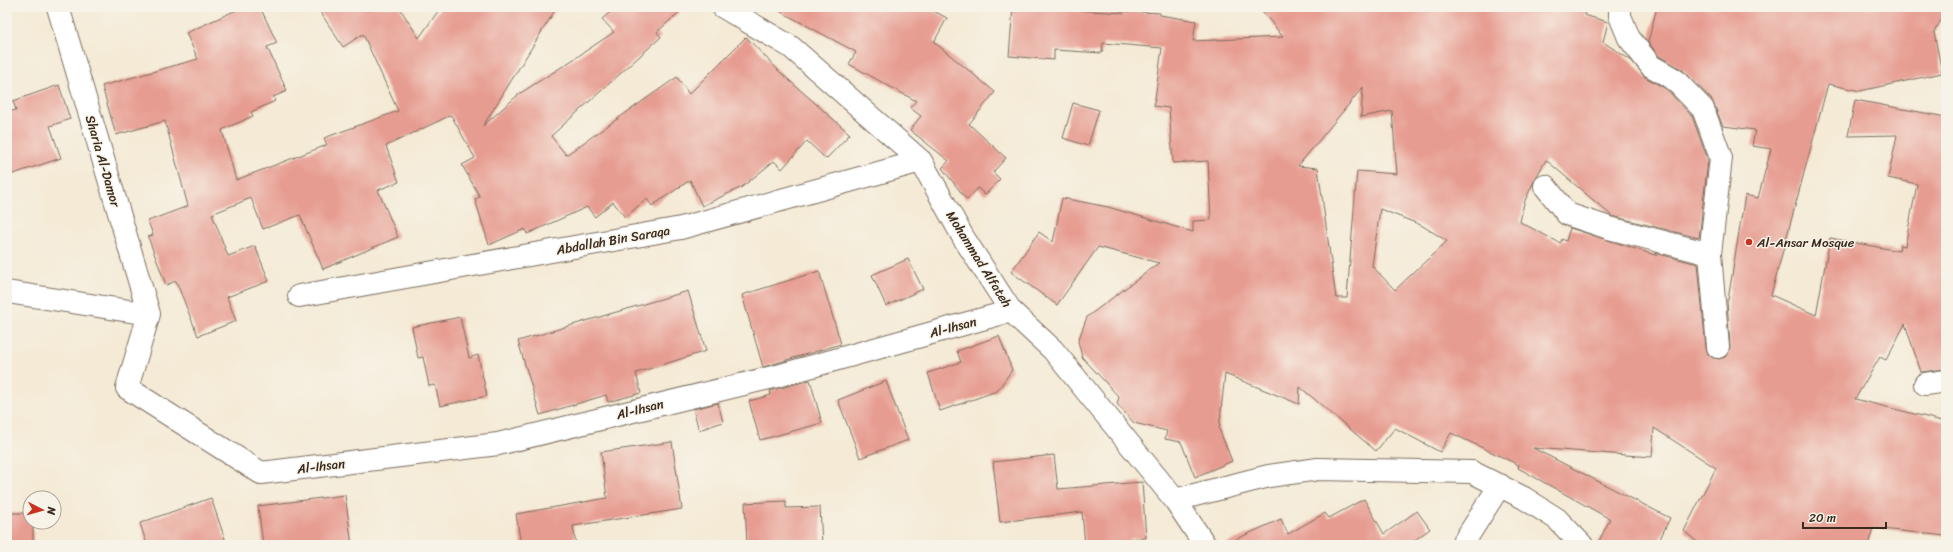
<svg xmlns="http://www.w3.org/2000/svg" width="1953" height="552" font-family="Sriracha,sans-serif">
<style>
.building{fill:#e79c91;fill-rule:evenodd}
.lines{fill:none;stroke-linecap:round;stroke-linejoin:round}
.minor-casing{stroke:#7c6d5e;stroke-width:24}
.minor{stroke:#fff;stroke-width:22}
.poi-dot{fill:#c8321e;stroke:#f7f3e8;stroke-width:1.5}
.labels{text-anchor:middle;dominant-baseline:central;stroke-width:3;stroke-linejoin:round;paint-order:stroke}
.street-label{font-size:13px;fill:#3b2a1e;stroke:#f7f3e8}
.poi-label{font-size:13px;fill:#3b2a1e;stroke:#f7f3e8;text-anchor:start}
</style>
<rect width="100%" height="100%" fill="#f7f3e8"/>
<filter id="ink" filterUnits="userSpaceOnUse"><feTurbulence type="fractalNoise" baseFrequency=".025" numOctaves="2"/><feDisplacementMap in="SourceGraphic" scale="8" xChannelSelector="R" yChannelSelector="G"/><feConvolveMatrix kernelMatrix="1 2 1 2 8 2 1 2 1" color-interpolation-filters="sRGB"/></filter>
<filter id="wash" filterUnits="userSpaceOnUse"><feTurbulence type="fractalNoise" baseFrequency=".012" numOctaves="4" result="noise"/><feDisplacementMap in="SourceGraphic" scale="16" xChannelSelector="R" yChannelSelector="G"/><feGaussianBlur stdDeviation="0.9" result="paint"/><feColorMatrix in="noise" values="0 0 0 0 0 0 0 0 0 0 0 0 0 0 0 0 0 1.4 0 .05"/><feComposite in="paint" operator="in"/></filter>
<g filter="url(#wash)">
<rect width="100%" height="100%" fill="#f4ead5"/>
<g id="blocks">
<path class="building" d="M243,7h17l17,36 -10,4 20,44 -14,6 2,4 -24,11 2,4 -31,14 14,50 91,-35 -3,-7 74,-27 -35,-77 -20,13 -26,-40h82l20,31 22,-31h116l-74,119 36,-32 52,-33 43,-29 -12,-13 14,-12h69l-28,25 4,5 -110,99 15,19 111,-78 12,17 57,-57 35,36 69,61 -24,25 -19,-18 -25,28 -8,-8 -32,26 -40,19 -12,-26 -38,26 -5,-7 -22,18 -12,-15 -18,15 -8,-10 -60,27 -2,-5 -36,16 -14,-46 5,-2 -18,-32 13,-7 -24,-43 -65,31 13,36 -21,8 20,47 -75,32 -23,-54 -37,14 -12,-31 -39,16 16,42 27,-10 14,35 -42,16 9,24 -38,15 -22,-55 -10,4 -18,-48 5,-2 -5,-14 40,-15 -23,-85 -49,14 -14,-49 96,-27 -12,-26z
M772,7h154l21,11 -13,24 61,50 -26,32 37,34 -13,14 7,7 -15,16 -7,-7 -11,12 -25,-32 7,-7 -39,-31 11,-14 -11,-8 6,-7 -67,-37 7,-12z
M1013,7h45v2l66,4v-2l36,2v2l36,6 -3,20 90,-4 -24,-30h328l-3,8 24,7 -5,20 29,19 13,16 21,12 26,27 16,44 -9,78 -87,-22 -66,-56 -12,21 -10,22 -4,19 40,21 2,-4 4,2 4,-13 88,28 -3,-3 43,11 8,84 2,6 5,4 6,1 6,-2 4,-5 1,-6 -3,-46h1l17,-105 13,3 13,-49 -19,-3 3,-16 -32,-4 -11,-26 -29,-30 -24,-14 -11,-14 9,-35h289v5l-12,20 8,41 -82,18 -32,-7 -57,211 45,20 14,-77 69,13 1,-6 5,1 12,-62 -29,-6 9,-43 -49,1 7,-36 91,17v252l-25,3 -16,-48 -19,36 -6,-3 -25,42 91,23v114l-73,-8 -5,17h-167l-17,-14 32,-63 -62,-40 -2,29 -119,-9 137,70 -13,27h-60l13,-26 -92,-51 1,-3 -68,-32 -11,19 -45,-24 -19,23 -76,-64 -1,17 -74,-30 -6,55 13,32 -37,16 -14,-35 -16,-3 2,-8 -33,-8 -17,-19 2,-7 -37,-40 -4,-16 9,-24 72,-54 -61,-16 -41,58 -46,-33 28,-40 14,10 9,-44 46,9 85,25v-11l18,-1 -3,-59 -35,2 -4,-55 -15,-2 8,-58 -59,-5 -1,10 -48,-3v10l-45,-4zM1363,87l-2,30 31,-6 5,63 -40,-3 -10,127h-11l-18,-130 -20,-2zM1380,209l41,16 26,16 -52,49 -23,-24z
M59,85l11,34 -20,7 11,32 -54,18v-64l9,-2 -3,-9z
M1073,103l26,7 -11,36 -25,-8z
M908,259l15,30 -37,17 -14,-31z
M819,271l22,73 -78,23 -21,-72z
M688,291l18,60 -70,22 5,20 -33,9 -2,-7 -66,20 -22,-74z
M460,317l9,41 9,-3 9,41 -47,10 -5,-21 -6,1 -6,-29 -5,1 -6,-31z
M999,336l13,34 -15,21 -57,20 -12,-38 33,-11 -4,-11z
M810,380l12,43 -62,17 -11,-39 22,-6 -1,-4z
M886,381l22,59 -48,18 -22,-58z
M718,403l5,19 -24,8 -6,-21z
M672,442l10,67 -109,17 3,19h-55l-5,-31 91,-16 -6,-46z
M1054,455l4,34 84,-7 4,56 -17,1 1,6h-45l-3,-33 -82,10 -7,-60z
M345,495l7,50h-89l-5,-39z
M211,498l16,47h-80l-7,-22z
M1364,499l20,35 33,-23 13,18 -22,16h-185l58,-26 7,15 37,-21 4,5z
M786,501v7l34,-1 2,38h-75l-2,-42z
M7,513h23v9h3v23h-26z"/>
</g>
</g>
<g filter="url(#ink)">
<use href="#blocks" fill-opacity="0" stroke="#7c6d5e" stroke-width="1"/>
<g class="lines">
<defs>
<path id="minor" d="M58,7l91,307
M723,7l68,40 130,114 42,76 48,74 42,39 122,150 30,45
M1620,7v9l9,22 22,28 23,13 29,30 18,49 -11,96 8,93
M1545,186l22,28 42,14 101,26
M7,292l142,22
M299,296l382,-68 240,-67
M149,314l-22,74 134,85 237,-29 279,-68 234,-65
M1925,384l21,-3
M1175,500l94,-24 49,-7 154,3 52,26 33,21 25,26
M1462,545l38,-60"/>
</defs>
<use href="#minor" class="minor-casing"/>
<use href="#minor" class="minor"/>
</g>
</g>
<circle class="poi-dot" cx="1749" cy="242" r="4"/>
<g class="labels">
<g class="street-label">
<text transform="translate(103 161) rotate(74)">Sharia Al-Damor</text>
<text transform="translate(613 240) rotate(-10)">Abdallah Bin Saraqa</text>
<text transform="translate(979 259) rotate(58)">Mohammad Alfateh</text>
<text transform="translate(953 327) rotate(-15)">Al-Ihsan</text>
<text transform="translate(640 409) rotate(-14)">Al-Ihsan</text>
<text transform="translate(321 466) rotate(-7)">Al-Ihsan</text>
</g>
<g class="poi-label">
<text x="1757" y="242">Al-Ansar Mosque</text>
</g>
</g>
<rect width="1953" height="552" fill="none" stroke="#f7f3e8" stroke-width="24"/>
<g transform="translate(42 510) rotate(96)"><circle r="19" fill="#f7f3e8" stroke="#aca397"/>
<path d="M0-3L7 15L0 10L-7 15Z" fill="#c8321e"/>
<text y="-6" font-size="11" font-weight="bold" text-anchor="middle" fill="#3b2a1e">N</text>
</g>
<path d="M1803 522v6h83v-6" fill="none" stroke="#3b2a1e" stroke-width="2"/>
<text x="1809" y="522" font-size="12" fill="#3b2a1e" stroke="#f7f3e8" stroke-width="3" paint-order="stroke">20 m</text>
</svg>
